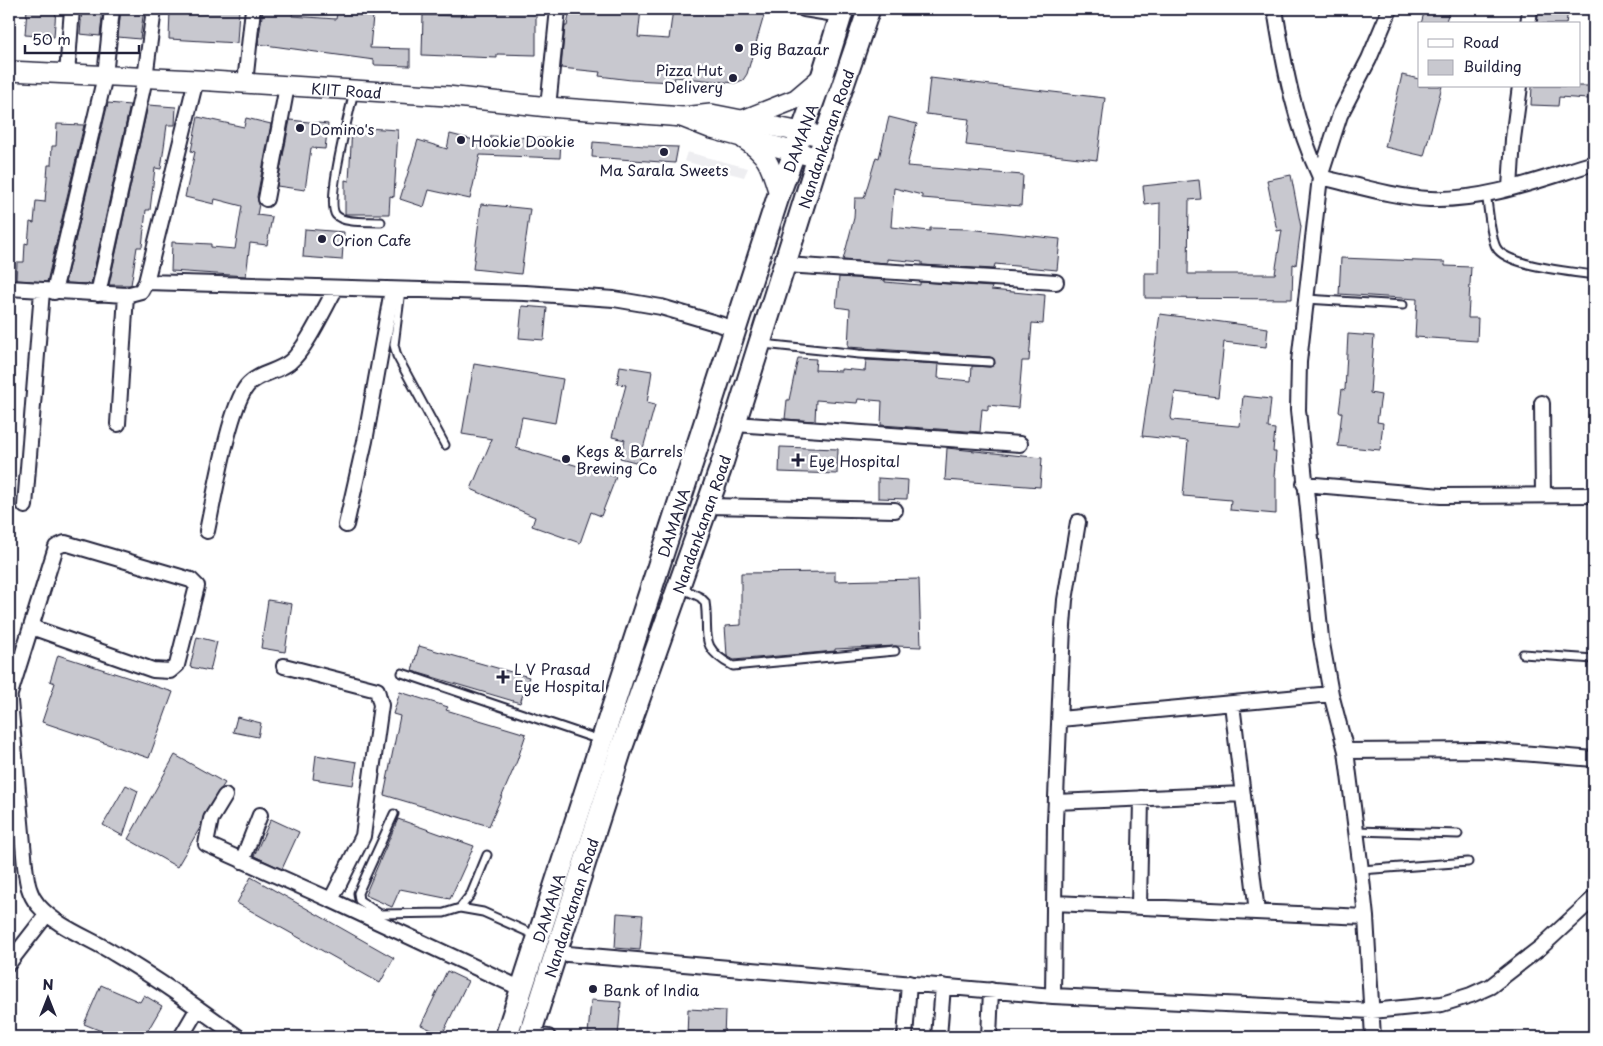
<svg xmlns="http://www.w3.org/2000/svg" width="1603" height="1046" font-family="'Playpen Sans',sans-serif">
<style>
.built{fill:#eeeef1}
.building{fill:#c8c8cf;stroke:#22223b}
.lines{fill:none;stroke-linecap:round;stroke-linejoin:round}
.service-casing{stroke:#22223b;stroke-width:11}
.minor-casing{stroke:#22223b;stroke-width:18}
.secondary-casing{stroke:#22223b;stroke-width:22}
.primary-casing{stroke:#22223b;stroke-width:25}
.service{stroke:#fff;stroke-width:7}
.minor{stroke:#fff;stroke-width:14}
.secondary{stroke:#fff;stroke-width:19}
.primary{stroke:#fff;stroke-width:21}
.poi-dot{fill:#22223b;stroke:#fff;stroke-width:2}
.labels{text-anchor:middle;dominant-baseline:central;stroke-width:5;stroke-linejoin:round;paint-order:stroke}
.poi-label{font-size:15px;fill:#22223b;stroke:#fff;text-anchor:start}
.street-label{font-size:15px;fill:#22223b;stroke:#fff}
</style>
<rect width="100%" height="100%" fill="#fff"/>
<filter id="ink" filterUnits="userSpaceOnUse"><feTurbulence type="fractalNoise" baseFrequency=".02" numOctaves="2"/><feDisplacementMap in="SourceGraphic" scale="10" xChannelSelector="R" yChannelSelector="G"/><feConvolveMatrix kernelMatrix="1 2 1 2 8 2 1 2 1" color-interpolation-filters="sRGB"/></filter>
<g filter="url(#ink)">
<path class="built" d="M687,152l61,16 -4,9 -60,-16z"/>
<path class="building" d="M27,9h29l-2,28 -29,-2z
M82,9h21l-3,27 -20,-2z
M121,9h23l-4,30 -22,-2z
M210,9h29l-2,34 -68,-4 1,-29 40,1z
M263,9l30,2 -1,5 44,3 1,-6 36,3 -3,32 40,1v17l-36,-1v-5l-116,-16z
M462,9h74v46l-39,-1v4l-75,-3 1,-40 38,1z
M570,9h71l-3,28 31,2 4,-30h73l19,3 -18,62 -4,6 -8,3 -60,-6 -1,5 -43,-2 -32,-4 1,-4 -39,-4 4,-42h2z
M1425,9h25l-5,15h-24z
M1539,9l29,1 -2,14h-29z
M1402,75l17,4v7h23l-18,70 -39,-9z
M930,78l175,20 -8,62 -131,-15 3,-26 -43,-5z
M1532,86h57l-1,13 -29,-2 -1,9 -27,-1z
M108,103l22,2 -39,179 -26,-1z
M148,105l28,2 -1,18h-8l-6,44 -6,-1 -5,42h-4l-4,37h-5l-6,38h-22z
M198,117l46,10 2,-9 25,6 -14,73 2,7 -2,11 15,2 -5,28 -17,-2 -4,33 -75,-5 1,-29 39,2v3l24,2 7,-43 -27,-7 -1,5 -29,-7 10,-45 -4,-1z
M889,117l28,7 -10,42 116,9 -2,31 -99,-8v-3l-28,-7 -3,39 39,4v-3l38,1 92,10 -3,31 -62,-6 -1,5 -72,-4v-3l-35,-3v4l-44,-3 11,-42 1,-20h9l12,-41 3,1z
M290,120l38,4 -3,25 -14,-1 -6,42 -28,-4z
M57,124l27,1 -37,157 -31,-2 1,-18h7l1,-19 3,1 2,-22 4,1 2,-22 9,1 3,-37h3l1,-19h4z
M352,127l46,3 -4,67 -4,-1 -1,18h-44v-34l4,1z
M450,134l40,10 1,-8 70,3 -1,19 -80,-3 -10,44 -41,-9 -5,17 -24,-8 18,-59 29,9z
M593,142l52,4 33,1 -3,16 -83,-6z
M1291,175l10,52 -5,38 -3,-1 -1,35 -147,-1v-25h14l1,-70 -15,2 -2,-19 56,-6 2,19 -12,1 -1,74h87l7,-44 -5,1 -10,-51z
M481,204l49,5 -9,65 -48,-5z
M305,229l39,3 -2,28 -39,-3z
M1341,258l104,4v4l26,1 -3,51h10l-1,23 -62,-4 2,-38 -78,-5z
M839,277l46,3v2l35,3v-3l72,5 -1,3 54,5 -2,29 -11,-1 -3,38h-7l-4,47 -30,-3v5l-6,-1 -2,23 -99,-7 1,-24 -24,-2 -1,4 -41,-3 -1,21 -30,-2 2,-19h2l9,-42 18,1 -1,11 26,1v-2l24,2 1,-11 73,4 -1,14 33,3 1,-15 18,1 5,-3 -1,-5 -4,-2 -142,-10 2,-38 -14,-2z
M522,306l25,2 -3,32 -25,-2z
M1160,314l108,14 -2,19 -42,-5 -6,55 -43,-5 -4,25 1,3 65,6h3l3,-30 28,3 -3,29 7,1 -2,23h3l-2,25h2v37l-46,-4 1,-10 -48,-4 5,-55 -46,-5z
M1348,334l26,2 -4,57 11,2 -4,27 6,1 -3,27 -42,-4 4,-34h-3l3,-23 3,1z
M474,364l89,15 -8,44 -33,-6 -6,31 100,29 -15,39 -10,-4 -11,31 -48,-17 3,-9 -64,-28 21,-50 -30,-5z
M620,366l32,5 -5,32 8,2 -16,58 -19,-5 5,-18 -13,-3 14,-52 -9,-1z
M780,447l58,2 -1,25 -58,-2z
M947,448l95,10 -2,29 -95,-7z
M878,478l30,2 -1,19 -29,-1z
M835,572v9l84,-2 2,68 -26,-1 -60,3v2l-101,9 -7,-4 -2,-30 16,-1v-52z
M268,600l24,4 -7,48 -24,-4z
M197,637l20,5 -7,29 -20,-4z
M419,646l110,31 -9,26 -108,-32z
M58,655l115,37 -24,66 -107,-36 13,-39 -5,-2z
M400,692l48,15 -2,3 80,24 -9,27 -28,65 -105,-31 16,-79 -7,-2z
M237,717l24,6 -3,14 -25,-5z
M175,755l50,28 -21,31 -3,12 -24,41 -49,-28z
M316,755l41,7 -4,23 -40,-6z
M126,785l12,6 -15,45 -20,-11z
M271,819l28,13 -17,37 -28,-13z
M398,819l76,27 -24,53 -50,-10 -8,18 -27,-12z
M251,877l143,81 -14,25 -143,-80z
M617,913l26,2 -3,35 -25,-2z
M447,971l21,10 -26,54 -21,-10z
M101,985l39,17 4,-7 18,11 -18,31h-28l-32,-13z
M591,1000l30,2 -3,35 -30,-3z
M688,1009l37,2 -1,26h-37z"/>
<g class="lines">
<defs>
<path id="service" d="M354,91c-4,19 -29,112 -18,124 8,9 33,6 45,7
M1486,194c3,15 4,41 10,53 9,19 78,25 98,28
M401,290l-7,55 3,11 48,89
M1306,299l97,6
M763,344l96,10 131,8
M681,588l19,9 5,5c5,32 -8,45 28,64l162,-15
M1523,654l71,5
M402,673l198,67
M394,814l-36,79 1,7 21,14 64,-1 16,-5 11,-14 16,-39
M1356,831l102,3
M1361,870l107,-8
M460,908l23,4 54,24"/>
<path id="minor" d="M804,9l37,6
M1275,9c9,58 20,115 45,168 36,8 73,20 110,22 56,2 111,-20 164,-36
M1528,24l2,-15
M67,74l5,-65
M245,83l8,-74
M548,107l10,-98
M1510,188l3,-49 7,-53
M266,199l21,-113
M785,265l271,17
M146,282l379,11 89,6 47,8 75,22
M9,288l117,7 15,-4 5,-9 50,-202
M54,292l51,-216 7,-67
M98,294l47,-216 9,-69
M1542,403l1,92
M118,424l8,-129
M735,424l285,20
M1304,484l137,12 153,-1
M25,506l17,-215
M707,506l188,4
M346,525l19,-84 27,-151
M207,531c7,-32 22,-123 40,-145 11,-13 31,-14 43,-24 16,-13 35,-55 46,-74
M284,666l93,24 4,15 -18,131 -32,64 191,89
M9,690l16,176c2,15 3,27 13,39 20,23 52,33 77,49 43,25 83,54 123,83
M10,694l46,-147 9,-4 126,37 6,6 -20,79 -7,6 -17,-1 -122,-43
M1232,704l25,208
M1060,719l271,-25
M1346,751l138,-1 110,9
M225,796l-14,23 -5,25 125,56
M1056,802l187,-8
M242,861l18,-46
M1054,903l312,14
M1139,907l2,-109
M556,953l497,43 319,15 70,-7 29,-9 20,-9 50,-39 53,-49
M9,963l38,-49
M1053,996l2,-174 8,-196 2,-26 13,-78
M530,1035l18,2
M181,1037l17,-29
M905,1037l4,-54
M939,1037l4,-51
M989,1037l2,-47
M1373,1037l-7,-120 -5,-47 -15,-119 -15,-57 -10,-56 -23,-228 1,-48 21,-185 20,-62 29,-56 21,-50"/>
<g id="secondary">
<path id="s1" d="M9,71l187,9 251,16 101,11 135,10 28,-3 115,23"/>
<path d="M684,118l28,11 106,29"/>
<path d="M743,120l53,-21 26,-22"/>
<path d="M745,140c24,15 26,28 34,54"/>
</g>
<g id="primary">
<path id="s2" d="M506,1037l273,-843 43,-117 21,-68"/>
<path id="s3" d="M529,1037l92,-288 99,-279 98,-312 51,-149"/>
</g>
</defs>
<use href="#service" class="service-casing"/>
<use href="#minor" class="minor-casing"/>
<use href="#secondary" class="secondary-casing"/>
<use href="#primary" class="primary-casing"/>
<use href="#service" class="service"/>
<use href="#minor" class="minor"/>
<use href="#secondary" class="secondary"/>
<use href="#primary" class="primary"/>
</g>
</g>
<g class="poi-dot">
<circle cx="739" cy="48" r="5"/>
<circle cx="733" cy="78" r="5"/>
<circle cx="300" cy="128" r="5"/>
<circle cx="461" cy="140" r="5"/>
<circle cx="664" cy="152" r="5"/>
<circle cx="322" cy="239" r="5"/>
<circle cx="566" cy="459" r="5"/>
<path d="M795.5 452.5h5v5h5v5h-5v5h-5v-5h-5v-5h5z"/>
<path d="M500.5 669.5h5v5h5v5h-5v5h-5v-5h-5v-5h5z"/>
<circle cx="593" cy="989" r="5"/>
</g>
<g class="labels">
<g class="poi-label">
<text x="749" y="48">Big Bazaar</text>
<text x="723" y="69" text-anchor="end">Pizza Hut<tspan x="723" dy="17">Delivery</tspan></text>
<text x="310" y="128">Domino's</text>
<text x="471" y="140">Hookie Dookie</text>
<text x="664" y="169" text-anchor="middle">Ma Sarala Sweets</text>
<text x="332" y="239">Orion Cafe</text>
<text x="576" y="450">Kegs &amp; Barrels<tspan x="576" dy="17">Brewing Co</tspan></text>
<text x="809" y="460">Eye Hospital</text>
<text x="514" y="668">L V Prasad<tspan x="514" dy="17">Eye Hospital</tspan></text>
<text x="603" y="989">Bank of India</text>
</g>
<g class="street-label">
<text stroke="none"><textPath href="#s1" startOffset="338">KIIT Road</textPath></text>
<text stroke="none"><textPath href="#s2" startOffset="946">DAMANA</textPath></text>
<text stroke="none"><textPath href="#s3" startOffset="946">Nandankanan Road</textPath></text>
<text stroke="none"><textPath href="#s2" startOffset="541">DAMANA</textPath></text>
<text stroke="none"><textPath href="#s3" startOffset="541">Nandankanan Road</textPath></text>
<text stroke="none"><textPath href="#s3" startOffset="136">Nandankanan Road</textPath></text>
<text stroke="none"><textPath href="#s2" startOffset="136">DAMANA</textPath></text>
</g>
</g>
<rect width="1603" height="1046" fill="none" stroke="#fff" stroke-width="30"/>
<rect x="15" y="15" width="1573" height="1016" fill="none" stroke="#22223b" stroke-width="2" filter="url(#ink)"/>
<rect x="1418" y="22" width="162" height="65" fill="#ffffff" stroke="#a7a7b1"/>
<rect x="1428" y="39" width="25" height="8" fill="#ffffff" stroke="#a7a7b1"/>
<text x="1463" y="48" font-size="15" fill="#22223b">Road</text>
<rect x="1428" y="60" width="25" height="15" fill="#c8c8cf" stroke="#a7a7b1"/>
<text x="1463" y="72" font-size="15" fill="#22223b">Building</text>
<g transform="translate(48 998)" stroke="#ffffff" stroke-width="4" paint-order="stroke">
<path d="M0-4L9 19L0 12L-9 19Z" fill="#22223b"/>
<text y="-8" font-size="14" font-weight="bold" text-anchor="middle" fill="#22223b">N</text>
</g>
<path d="M25 45v8h114v-8" fill="none" stroke="#22223b" stroke-width="2.5"/>
<text x="32" y="45" font-size="15" fill="#22223b" stroke="#ffffff" stroke-width="4" paint-order="stroke">50 m</text>
</svg>
